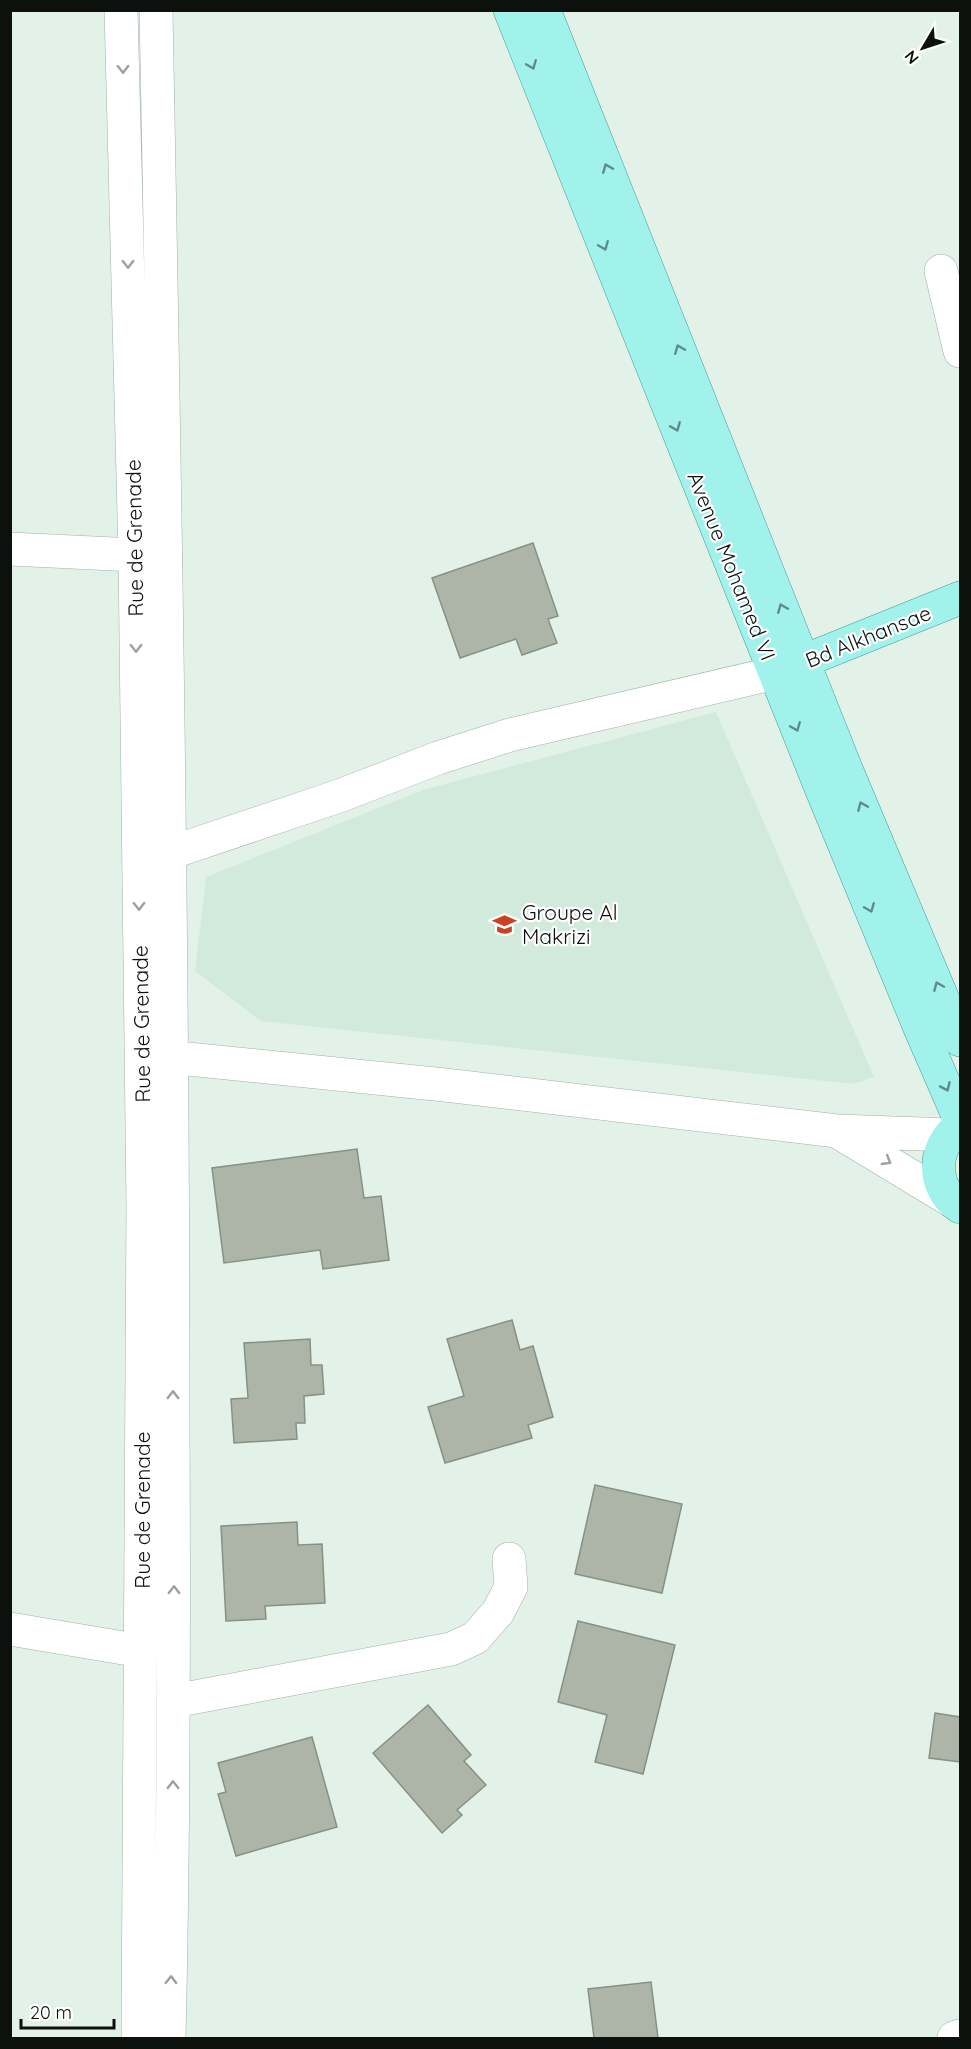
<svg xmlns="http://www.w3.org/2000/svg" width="971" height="2049" font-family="Quicksand,sans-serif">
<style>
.built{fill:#d2eadc}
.building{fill:#acb5a7;stroke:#889083;stroke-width:1.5}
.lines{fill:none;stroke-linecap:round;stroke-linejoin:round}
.minor-casing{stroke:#a1b1a8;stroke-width:34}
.major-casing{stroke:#449e94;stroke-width:34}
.minor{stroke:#fff;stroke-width:33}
.major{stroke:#a1f2ea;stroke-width:33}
.oneway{stroke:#5e8d87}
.oneway2{stroke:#9ea09f}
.labels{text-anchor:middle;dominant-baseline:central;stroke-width:4.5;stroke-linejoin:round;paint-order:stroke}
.street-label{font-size:21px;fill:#0c110e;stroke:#fff}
.poi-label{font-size:21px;fill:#0c110e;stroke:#fff;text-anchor:start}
</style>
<rect width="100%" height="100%" fill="#e2f2e9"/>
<path class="built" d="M716,712l158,365 -21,7 -592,-63 -66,-50 11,-94 217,-87z"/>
<path class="building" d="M533,543l25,73 -10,3 9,24 -35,12 -6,-16 -56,19 -28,-80z
M357,1149l7,49 17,-2 8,64 -66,9 -3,-19 -96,13 -12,-95z
M512,1320l8,30 13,-4 20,71 -25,8 4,13 -87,25 -17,-56 36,-11 -17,-57z
M310,1339l1,26h11l2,29 -20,2 1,27h-9l1,16 -63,4 -3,-44 17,-1 -4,-55z
M595,1485l87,19 -20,89 -87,-19z
M297,1522l1,23 24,-1 3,59 -60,3 1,13 -40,2 -5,-95z
M578,1621l97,24 -32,129 -48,-12 12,-47 -49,-13z
M428,1705l43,50 -7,6 22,24 -29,25 5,5 -20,18 -69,-80z
M935,1713l25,4v45l-31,-4z
M312,1737l25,90 -101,29 -18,-62 8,-2 -8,-29z
M651,1982l7,56h-64l-6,-49z"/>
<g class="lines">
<defs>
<path id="minor" d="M121,10l14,544 8,651 -5,833
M156,10c9,469 17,938 17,1407 1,207 1,414 -4,621
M941,271l19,80
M10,549l146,7
M149,860l190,-64 99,-38 72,-23 265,-62
M149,1055l296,30 392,46 113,4
M838,1132l114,69
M10,1629l131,22
M174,1701l277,-52 24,-11 23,-26 13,-25 -2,-28
M954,2038l6,-2"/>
<path id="major" d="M510,10l311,778 99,240 40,92
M544,10l302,759 114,271
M784,669l176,-71
M960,1126c-28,21 -29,61 0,81"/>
</defs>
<use href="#minor" class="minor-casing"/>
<use href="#major" class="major-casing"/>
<use href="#minor" class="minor"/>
<use href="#major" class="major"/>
</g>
<defs><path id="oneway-chevron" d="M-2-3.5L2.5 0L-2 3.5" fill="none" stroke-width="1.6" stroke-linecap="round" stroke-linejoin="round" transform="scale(1.5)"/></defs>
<g class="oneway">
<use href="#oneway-chevron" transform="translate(532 65) rotate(68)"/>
<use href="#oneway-chevron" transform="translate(607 168) rotate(-112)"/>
<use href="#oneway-chevron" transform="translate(604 246) rotate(68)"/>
<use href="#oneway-chevron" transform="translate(679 349) rotate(-112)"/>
<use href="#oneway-chevron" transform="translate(676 427) rotate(68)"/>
<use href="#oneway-chevron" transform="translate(782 608) rotate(-112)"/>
<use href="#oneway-chevron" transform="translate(796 727) rotate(68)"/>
<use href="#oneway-chevron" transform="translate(862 806) rotate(-113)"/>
<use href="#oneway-chevron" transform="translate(870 908) rotate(68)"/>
<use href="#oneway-chevron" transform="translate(938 986) rotate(-113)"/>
<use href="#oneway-chevron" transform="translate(946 1087) rotate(66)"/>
</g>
<g class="oneway2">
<use href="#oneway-chevron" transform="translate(123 69) rotate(89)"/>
<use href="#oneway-chevron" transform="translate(128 264) rotate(89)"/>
<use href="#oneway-chevron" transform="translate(136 648) rotate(89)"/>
<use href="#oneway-chevron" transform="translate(139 906) rotate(89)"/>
<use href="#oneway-chevron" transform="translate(887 1161) rotate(31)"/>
<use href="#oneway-chevron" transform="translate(173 1395) rotate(-90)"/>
<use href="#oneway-chevron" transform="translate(174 1590) rotate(-90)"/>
<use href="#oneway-chevron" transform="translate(173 1785) rotate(-90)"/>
<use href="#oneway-chevron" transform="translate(171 1980) rotate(-89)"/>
</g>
<defs>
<symbol id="school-bare" viewBox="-9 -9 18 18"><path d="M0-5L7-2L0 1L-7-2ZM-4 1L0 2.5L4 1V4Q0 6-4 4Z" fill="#cb4121" stroke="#fff" stroke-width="2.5" paint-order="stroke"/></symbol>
</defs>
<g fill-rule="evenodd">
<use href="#school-bare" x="488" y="908" width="33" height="33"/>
</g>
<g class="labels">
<g class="street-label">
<text transform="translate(134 538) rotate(-91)">Rue de Grenade</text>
<text transform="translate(732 566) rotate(68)">Avenue Mohamed VI</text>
<text transform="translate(868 636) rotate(-22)">Bd Alkhansae</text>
<text transform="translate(141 1024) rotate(-91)">Rue de Grenade</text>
<text transform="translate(142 1510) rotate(-90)">Rue de Grenade</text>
</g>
<g class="poi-label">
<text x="522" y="912">Groupe Al<tspan x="522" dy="24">Makrizi</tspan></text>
</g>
</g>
<rect width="971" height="2049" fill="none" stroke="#0c110e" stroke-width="24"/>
<g transform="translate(923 48) rotate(231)" stroke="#ffffff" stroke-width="4.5" paint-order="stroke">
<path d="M0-4.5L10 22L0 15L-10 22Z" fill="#0c110e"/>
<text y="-9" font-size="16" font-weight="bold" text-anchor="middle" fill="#0c110e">N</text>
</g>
<path d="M21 2019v9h93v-9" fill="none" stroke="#0c110e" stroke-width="3"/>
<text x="30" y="2019" font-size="18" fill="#0c110e" stroke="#ffffff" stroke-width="4.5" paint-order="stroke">20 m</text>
</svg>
